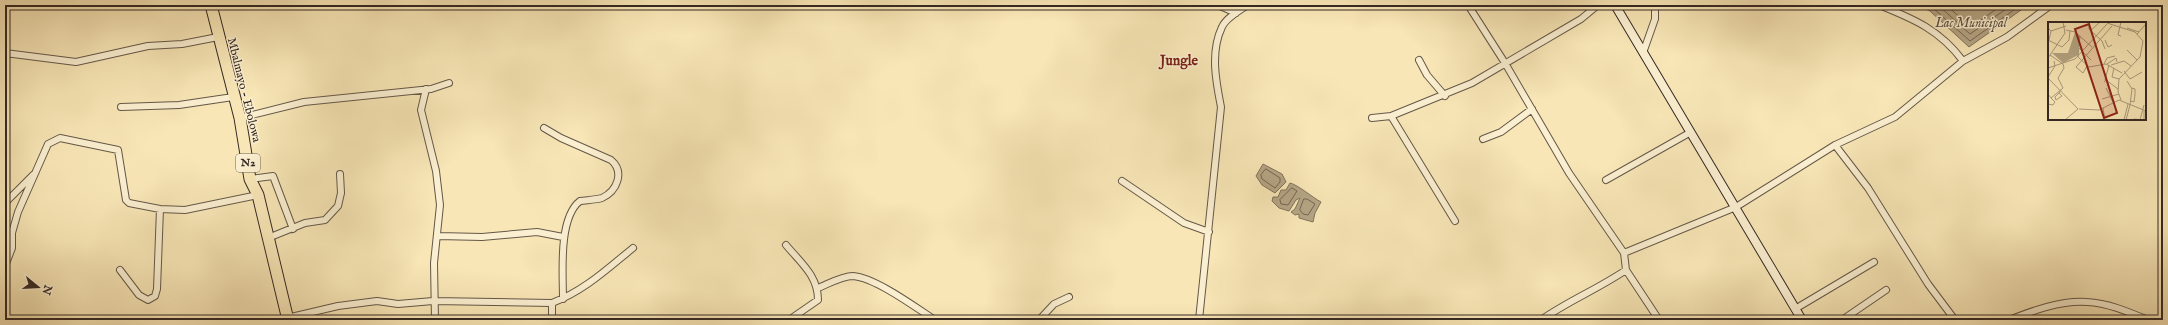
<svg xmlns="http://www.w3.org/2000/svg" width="2168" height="325" font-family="'IM FELL English',serif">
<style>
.water{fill:#b5a584;stroke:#81735d}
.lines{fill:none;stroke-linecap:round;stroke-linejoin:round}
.shore{stroke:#746654;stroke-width:1}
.street-casing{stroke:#655848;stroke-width:8}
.secondary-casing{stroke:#342823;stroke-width:10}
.highway-casing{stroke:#342823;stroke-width:13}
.street{stroke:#faefd0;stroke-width:6}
.secondary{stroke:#faefd0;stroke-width:8}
.highway{stroke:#f8e6b6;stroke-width:11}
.labels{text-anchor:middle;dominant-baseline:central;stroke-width:3;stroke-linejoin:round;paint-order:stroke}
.shield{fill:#faefd0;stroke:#6f6457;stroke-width:1}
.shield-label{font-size:11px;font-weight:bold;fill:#342823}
.street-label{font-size:12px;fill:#342823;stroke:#faefd0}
.water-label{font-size:13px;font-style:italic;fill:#5b4e40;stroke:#faefd0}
.quarter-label{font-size:14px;font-weight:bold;fill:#7a1f14;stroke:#faefd0}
.inset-road{fill:none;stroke:#aa9a7b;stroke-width:1}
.view{fill:#8f2418;fill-opacity:0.15;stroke:#8f2418;stroke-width:2}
.inset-edge{fill:none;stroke:#342823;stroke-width:2}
</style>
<rect width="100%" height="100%" fill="#f8e6b6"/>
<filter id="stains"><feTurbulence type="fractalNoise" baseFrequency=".005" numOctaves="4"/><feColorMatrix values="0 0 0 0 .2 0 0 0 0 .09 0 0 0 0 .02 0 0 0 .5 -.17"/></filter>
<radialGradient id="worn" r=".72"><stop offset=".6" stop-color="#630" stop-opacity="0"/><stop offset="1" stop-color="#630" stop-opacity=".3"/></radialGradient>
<path class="water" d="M1916,5h112l-59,42 -39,-36z
M1263,164l19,10 4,8 -11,11 -13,-8 -6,-9z
M1290,183c8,2 22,14 31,19l-6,11 -2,9 -14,-4v-4l-4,1 -4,-3 4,-3 5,-11 -4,2 -7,11 -10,-3 -7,-7 1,-4h5l3,-7h5z"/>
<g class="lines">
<path class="shore" d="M1927,5l6,3 37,33 51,-36
M1938,5l32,29 42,-29
M1946,5l25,22 31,-22
M1266,169l14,9v4l-5,6 -13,-9 -1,-4z
M1292,188l5,3 -9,14 -7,-1 -1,-4z
M1304,199h3l8,5 -7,11 -5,-1 -3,-4z"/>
<defs>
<path id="street" d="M1218,5l18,8
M1468,5l37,58 64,110 55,80 2,17 33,50
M1879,5c35,14 61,25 84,56
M5,53l71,9 72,-16 34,-2 36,-7
M1643,53l12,-34v-14
M1419,60l8,15 18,21
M426,89l-5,21 15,61 4,34 -6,58 1,57
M121,107l58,-2 54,-8
M1391,116l64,105
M240,118l64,-16 127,-13 18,-6
M1372,118l19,-2 81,-33 109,-64 17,-14
M544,128l17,10 50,22c14,12 6,31 -9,38 -7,2 -16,2 -22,3 -22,17 -17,73 -17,98
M1483,139l18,-7 31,-23
M1835,145l33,43 60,96 27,36
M250,179l23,-3 20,53
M1606,180l85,-48
M1122,181l62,42 25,9
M5,203l28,-28
M438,236l44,1 55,-5 26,5
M268,238l37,-15 20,-3 13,-14 3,-13 -1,-19
M786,245c15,18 32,31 32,55l-29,20
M1624,253l112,-46 99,-62 60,-28 68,-56 44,-24 44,-32
M5,266l7,-18v-15l6,-21 30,-68 12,-6 58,12 8,50 3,3 31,6 25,1 73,-15
M120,270l19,25 9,5 7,-4 2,-7 3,-80
M818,288c10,-4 24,-12 35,-12 23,2 62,31 82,44
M552,303v17
M1795,309l79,-47
M287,318l51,-12 39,-5 21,3 35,-3 119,2c32,-12 55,-34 81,-55
M1039,320l15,-16 15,-7
M1199,320l22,-213c-5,-25 -11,-55 1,-80 4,-9 18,-17 26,-22
M1541,320c27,-19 57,-31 85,-50
M1842,320l44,-30
M2009,320c23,-9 52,-20 78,-18 21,1 42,10 61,18"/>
<path id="secondary" d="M1615,5l187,315"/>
<path id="highway" d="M211,5l29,113 10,61 8,16 30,125"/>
</defs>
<use href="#street" class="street-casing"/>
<use href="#secondary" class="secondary-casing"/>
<use href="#highway" class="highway-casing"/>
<use href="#street" class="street"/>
<use href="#secondary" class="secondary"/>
<use href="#highway" class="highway"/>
</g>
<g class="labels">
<rect class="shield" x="236" y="154" width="24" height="18" rx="3"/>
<g class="shield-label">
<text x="248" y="163">N2</text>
</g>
<g class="street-label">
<text transform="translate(244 90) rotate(76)">Mbalmayo - Ebolowa</text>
</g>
<g class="water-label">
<text x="1971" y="23">Lac Municipal</text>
</g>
<g class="quarter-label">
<text x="1179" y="61">Jungle</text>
</g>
</g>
<g transform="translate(2048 22)">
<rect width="98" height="98" fill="#f8e6b6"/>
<path d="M27,10l5,4 -2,19 -15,8 -11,-10h16z" fill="#b5a584"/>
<path class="inset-road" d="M41,0v7l13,12 3,8M59,1l28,9 8,9 -3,16 -21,22 -1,13 3,8M0,6l3,3 -2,9M79,6l12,4M18,8l9,2 17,15M3,9l15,-5M42,9l10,-9M89,12l8,-9M73,14l-3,-1 3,-13M0,18l14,7 7,-7 1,-9M57,18l3,7 4,-2M31,26l12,12M79,28l10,10M30,35l11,10 17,-3 16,9M30,35l2,-21M0,36l17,-25 -2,-11M56,42l3,-6 8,-2M59,42l9,-6 1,4M63,43l13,-4 7,5M39,44l-4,7 -7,-6 36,-41M0,46l27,-9 32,-35M66,46l-2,9 7,2M76,49l6,8 12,-7M0,55l7,-11 -1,-5M0,56l30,31M57,58l4,-15M79,59l5,8 -2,16M56,60l2,-2 12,9M58,66l7,14M11,71l-4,4 1,3 6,-4 -3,-3 2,-3M0,72l3,4 12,-10 -5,-10 6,-10 -1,-4 -13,-9M54,77l17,-5M83,79l3,1 1,-7v-6l-3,-1M0,82l5,1 2,-3 -4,-4M55,86l2,12M31,87l20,1 20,-10 27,11M86,97l10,1v-9M17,98l13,-11M76,98l4,-16M78,98l4,-15M92,98l4,-15"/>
<path class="view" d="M41,2l28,89 -13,5 -29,-89z"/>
<rect width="98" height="98" class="inset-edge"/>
</g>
<rect width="2168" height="325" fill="none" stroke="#f8e6b6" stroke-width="20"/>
<rect x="6" y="6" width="2156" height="313" fill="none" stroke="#342823" stroke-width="2"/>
<rect x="10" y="10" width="2148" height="305" fill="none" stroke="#342823"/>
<g transform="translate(38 287) rotate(108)" stroke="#faefd0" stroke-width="3" paint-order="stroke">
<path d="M0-3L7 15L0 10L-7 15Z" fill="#342823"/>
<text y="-6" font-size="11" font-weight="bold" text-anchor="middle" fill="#342823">N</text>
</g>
<rect width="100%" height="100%" filter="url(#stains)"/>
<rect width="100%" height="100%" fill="url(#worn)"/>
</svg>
